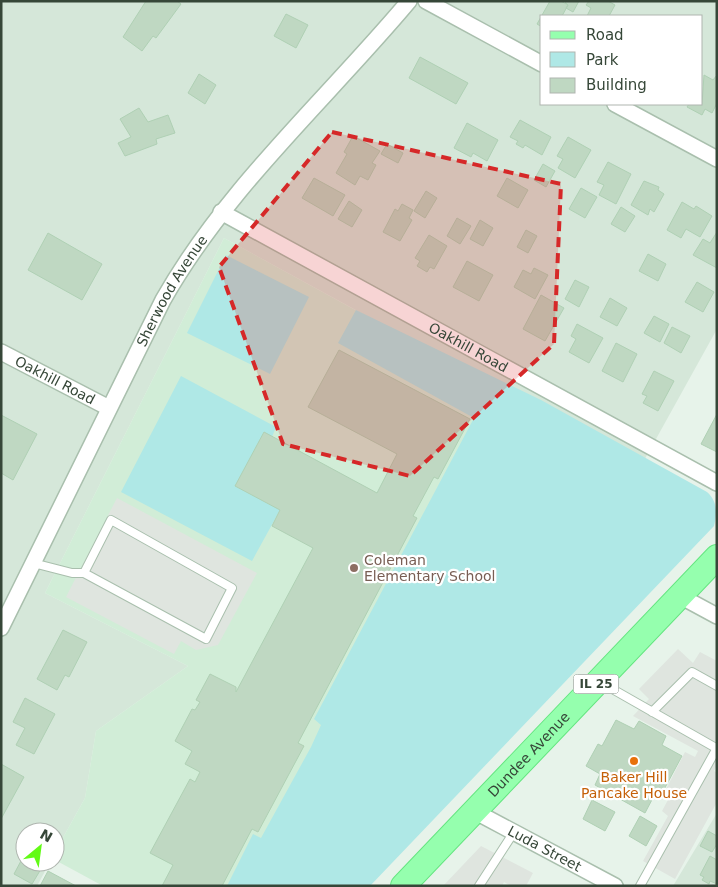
<svg xmlns="http://www.w3.org/2000/svg" width="718" height="887" font-family="'DejaVu Sans',sans-serif">
<style>
.residential{fill:#d5e7d9;fill-rule:evenodd}
.education{fill:#d1edd7}
.green{fill:#afe8e6}
.parking{fill:#dfe5df}
.building{fill:#bfd8c2;stroke:#afd0b4}
.lines{fill:none;stroke-linecap:round;stroke-linejoin:round}
.lane-casing{stroke:#a9bfad;stroke-width:10}
.street-casing{stroke:#a9bfad;stroke-width:18}
.primary-casing{stroke:#64e580;stroke-width:26}
.lane{stroke:#fff;stroke-width:8}
.street{stroke:#fff;stroke-width:15}
.primary{stroke:#95ffae;stroke-width:24}
.marked{fill:#d62828;fill-opacity:0.2;stroke:#d62828;stroke-width:4;stroke-dasharray:10 6;stroke-linejoin:round}
.education-dot{fill:#8d6e63;stroke:#fff;stroke-width:2}
.food-dot{fill:#e8710a;stroke:#fff;stroke-width:2}
.labels{text-anchor:middle;dominant-baseline:central;stroke-width:4.5;stroke-linejoin:round;paint-order:stroke}
.shield{fill:#fff;stroke:#727e74;stroke-width:1}
.shield-label{font-size:12px;font-weight:bold;fill:#364738}
.street-label{font-size:14px;fill:#364738;stroke:#fff}
.education-label{font-size:14px;fill:#785e54;stroke:#fff;text-anchor:start}
.food-label{font-size:14px;fill:#c56008;stroke:#fff}
</style>
<rect width="100%" height="100%" fill="#e7f3ea"/>
<path class="residential" d="M1,1h716v328l-76,137 -417,-228 -179,355 143,73 -92,65 -11,67 -30,54v-20h-30v30h25l-13,24h-36zM542,16h160v88h-160z
M717,813v73h-44z"/>
<path class="education" d="M224,238l487,267 -364,381h-244l-48,-26v-8l30,-54 11,-67 92,-65 -143,-73z"/>
<path class="green" d="M226,255l83,42 -39,77 -83,-41z
M356,310l185,90 166,92c11,10 10,21 7,34l-344,360h-143l26,-52 8,4 50,-91 10,-22 -7,-6 160,-301 -136,-75z
M181,376l95,51 -4,10 -36,49 44,24 -28,51 -131,-69z"/>
<path class="parking" d="M117,498l140,75 -39,72 -22,5 -15,-9 -7,13 -108,-57z
M678,649l15,14 7,-11 17,9v104l-3,6 3,2v29l-42,77 -32,-18 25,-45 -6,-5 6,-11 -6,-3 23,-45 10,5 3,-6 -65,-35 16,-17 -10,-10z
M481,846l52,27 -7,13h-15l-7,-4 -2,4h-59z"/>
<path class="building" d="M146,1h31l4,3 -25,34 -3,-2 -11,15 -19,-14z
M550,1h11l7,4 -6,11h-20v11l-5,-3z
M564,1h15l-6,11 -7,-4 2,-3z
M589,1h19l7,4 -6,11h-22l4,-8 -5,-3z
M286,14l22,11 -12,23 -22,-12z
M420,57l48,26 -12,21 -47,-26z
M199,74l17,11 -11,19 -17,-11z
M704,75l9,5 4,-5v28l-5,10 -7,-4 -3,6 -15,-8 2,-3h13z
M139,108l9,14 20,-7 7,18 -19,6 1,5 -32,12 -7,-13 13,-6 -11,-18z
M520,120l31,17 -9,18 -17,-10 -2,3 -7,-4 2,-3 -8,-4z
M467,123l31,17 -11,21 -14,-8 -2,4 -17,-9z
M353,136l27,15 -8,12 4,2 -8,15 -8,-4 -5,9 -19,-12 11,-19 -3,-2z
M568,137l23,13 -16,28 -17,-10 5,-9 -6,-3z
M387,144l16,9 -5,10 -17,-9z
M608,162l23,12 -15,30 -17,-9 5,-10 -7,-3z
M543,164l12,7 -9,16 -12,-7z
M314,178l31,17 -12,21 -31,-18z
M507,178l21,12 -10,18 -21,-12z
M644,181l15,6 -1,3 6,4 -10,18 -4,-3 -2,6 -17,-10z
M581,188l16,9 -12,21 -16,-9z
M426,191l11,7 -12,20 -11,-7z
M349,201l13,9 -10,17 -14,-8z
M682,202l12,7 2,-3 16,10 -12,21 -14,-8 -5,9 -14,-8z
M402,204l11,6 -4,8 3,2 -12,21 -17,-9 12,-23 3,2z
M621,207l14,9 -10,16 -14,-8z
M457,218l14,8 -11,18 -13,-8z
M480,220l13,8 -10,18 -13,-7z
M526,230l11,6 -9,17 -11,-6z
M717,232v36l-24,-13 10,-16 7,4z
M48,233l54,31 -20,36 -54,-30z
M429,235l18,11 -13,23 -4,-2 -3,5 -10,-6 3,-5 -5,-3z
M648,254l18,10 -8,17 -19,-10z
M467,261l26,14 -14,26 -26,-14z
M534,268l14,7 -13,24 -21,-12 9,-17 8,4z
M575,280l14,7 -10,20 -14,-8z
M697,282l17,10 -11,20 -18,-10z
M541,295l23,13 -19,33 -22,-12z
M610,298l17,10 -10,18 -17,-9z
M654,316l15,8 -9,18 -16,-9z
M577,324l26,14 -14,25 -20,-11 7,-13 -5,-3z
M672,327l18,9 -9,17 -17,-10z
M616,343l21,11 -14,28 -21,-11z
M339,350l131,69 -32,60 -4,-2 -21,39 4,2 -119,225 6,3 -46,86 -6,-3 -30,57h-60l11,-21 -23,-12 40,-74 5,3 5,-10 -15,-8 7,-13 -17,-10 17,-32 3,1 5,-8 -4,-2 14,-26 26,13v5l77,-144 -41,-22 8,-16 -45,-24 29,-54 113,61 20,-39 -89,-47z
M654,371l20,10 -16,30 -15,-8 4,-7 -5,-2z
M717,414v38l-16,-8z
M1,415l36,19 -24,46 -12,-7z
M63,630l24,12 -18,35 -4,-2 -8,15 -20,-11z
M25,698l30,16 -21,40 -18,-9 9,-17 -12,-6z
M616,720l18,9 5,-8 27,15 -4,9 20,11 -22,41 -5,-3 -10,19 -50,-28 5,-11 -14,-8 12,-22 4,2z
M1,764l23,13 -23,42z
M592,800l23,12 -10,19 -22,-12z
M640,816l17,10 -11,20 -17,-10z
M708,831l9,5v8l-5,8 -12,-6z
M710,856l7,4v24l-7,-3 -1,3 -7,-4 2,-3 -4,-2z
M22,859l19,10 -9,15 -18,-10z
M48,871l28,15h-36z"/>
<g class="lines">
<defs>
<path id="lane" d="M33,563l39,10h12l122,66 26,-51 -121,-68 -27,53
M600,682l116,66
M652,712l40,-40 25,14
M479,886l35,-54
M640,886l77,-138"/>
<g id="street">
<path d="M426,1l116,63"/>
<path d="M615,104l102,55"/>
<path id="s1" d="M221,212l496,271"/>
<path id="s2" d="M1,352l108,56"/>
<path d="M680,596l37,20"/>
<path id="s3" d="M1,628l162,-328c64,-113 163,-200 246,-299"/>
<path id="s4" d="M474,811l141,75"/>
</g>
<g id="primary">
<path id="s5" d="M403,886l314,-329"/>
</g>
</defs>
<use href="#lane" class="lane-casing"/>
<use href="#street" class="street-casing"/>
<use href="#primary" class="primary-casing"/>
<use href="#lane" class="lane"/>
<use href="#street" class="street"/>
<use href="#primary" class="primary"/>
</g>
<path class="marked" d="M332,132l229,52 -7,160 -144,132 -127,-32 -64,-177z"/>
<circle class="education-dot" cx="354" cy="568" r="5"/>
<circle class="food-dot" cx="634" cy="761" r="5"/>
<g class="labels">
<rect class="shield" x="573.5" y="674.5" width="45" height="19" rx="4"/>
<g class="shield-label">
<text x="596" y="684">IL 25</text>
</g>
<g class="street-label">
<text stroke="none"><textPath href="#s3" startOffset="378">Sherwood Avenue</textPath></text>
<text stroke="none"><textPath href="#s1" startOffset="282">Oakhill Road</textPath></text>
<text stroke="none"><textPath href="#s2" startOffset="61">Oakhill Road</textPath></text>
<text stroke="none"><textPath href="#s5" startOffset="182">Dundee Avenue</textPath></text>
<text stroke="none"><textPath href="#s4" startOffset="80">Luda Street</textPath></text>
</g>
<g class="education-label">
<text x="364" y="560">Coleman<tspan x="364" dy="16">Elementary School</tspan></text>
</g>
<g class="food-label">
<text x="634" y="777">Baker Hill<tspan x="634" dy="16">Pancake House</tspan></text>
</g>
</g>
<rect width="718" height="887" fill="none" stroke="#364738" stroke-width="5"/>
<rect x="540" y="15" width="162" height="90" fill="#ffffff" stroke="#afb5af"/>
<rect x="550" y="31" width="25" height="8" fill="#95ffae" stroke="#afb5af"/>
<text x="586" y="40" font-size="15" fill="#364738">Road</text>
<rect x="550" y="52" width="25" height="15" fill="#afe8e6" stroke="#afb5af"/>
<text x="586" y="65" font-size="15" fill="#364738">Park</text>
<rect x="550" y="78" width="25" height="15" fill="#bfd8c2" stroke="#afb5af"/>
<text x="586" y="90" font-size="15" fill="#364738">Building</text>
<g transform="translate(40 847) rotate(29)"><circle r="24" fill="#ffffff" stroke="#afb5af"/>
<path d="M0-4L9 19L0 12L-9 19Z" fill="#62fb16"/>
<text y="-8" font-size="14" font-weight="bold" text-anchor="middle" fill="#364738">N</text>
</g>
</svg>
